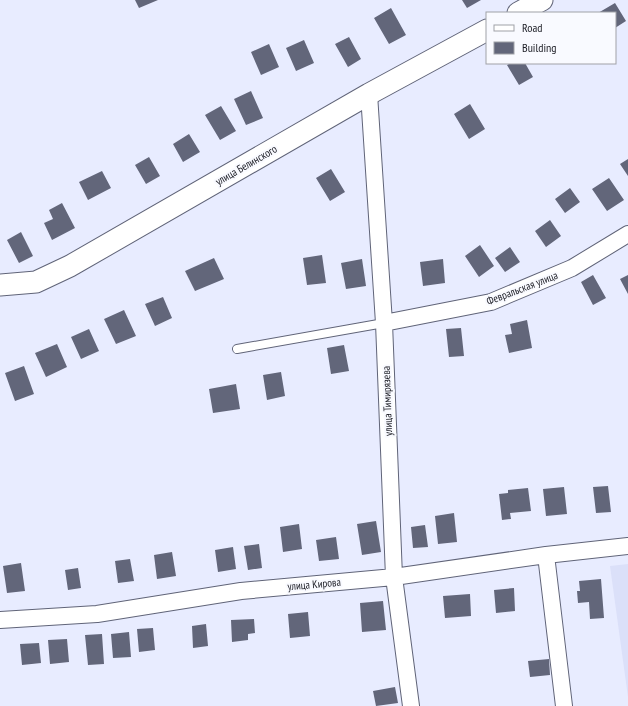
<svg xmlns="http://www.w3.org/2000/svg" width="628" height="706" font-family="'PT Sans Narrow',sans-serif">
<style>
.built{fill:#dbe0f9}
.building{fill:#62667a}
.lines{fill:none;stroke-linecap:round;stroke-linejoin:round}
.service-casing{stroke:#606478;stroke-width:10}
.minor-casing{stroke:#606478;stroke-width:18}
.tertiary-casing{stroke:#606478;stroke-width:23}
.service{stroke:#fff;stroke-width:8}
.minor{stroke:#fff;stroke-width:16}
.tertiary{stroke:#fff;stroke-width:21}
.labels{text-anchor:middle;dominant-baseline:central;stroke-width:4;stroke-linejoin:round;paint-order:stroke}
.street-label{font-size:11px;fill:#1b1c24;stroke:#f9faff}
</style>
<rect width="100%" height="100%" fill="#e8ecff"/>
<path class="built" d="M628,564v133l-18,-131z"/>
<path class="building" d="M135,0h23l-19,8z
M462,0h19l-14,8z
M615,3l11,18 -11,7v-15h-17z
M391,8l15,27 -17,9 -15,-26z
M349,37l12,22 -13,8 -13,-23z
M304,40l10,23 -18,8 -10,-23z
M269,44l10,23 -18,8 -10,-23z
M511,63h14l8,14 -14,8 -12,-20z
M251,91l12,27 -17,7 -12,-26z
M470,104l15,25 -16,10 -15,-25z
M221,106l15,25 -16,9 -15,-25z
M189,134l11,18 -17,10 -10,-18z
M149,157l11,19 -14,8 -11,-19z
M628,159v17l-8,-12z
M331,169l14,23 -15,9 -14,-23z
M102,171l9,17 -23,12 -9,-18z
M609,178l15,22 -17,11 -15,-22z
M570,188l10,14 -15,11 -10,-14z
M62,203l13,25 -23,12 -8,-17 9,-4 -4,-9z
M550,220l11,16 -15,11 -11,-16z
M21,232l12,24 -14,7 -12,-23z
M480,245l14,21 -15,11 -14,-21z
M510,247l10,15 -15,10 -10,-14z
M322,255l4,28 -19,2 -4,-27z
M214,258l10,21 -29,12 -10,-20z
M362,259l4,27 -20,3 -5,-26z
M443,259l2,24 -22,3 -3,-24z
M593,275l13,23 -13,7 -12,-23z
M628,275v19l-8,-15z
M163,297l9,21 -17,8 -10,-22z
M124,310l12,26 -20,8 -12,-25z
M527,320l5,28 -23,5 -4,-18 7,-1 -2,-10z
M461,328l3,28 -15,1 -3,-28z
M89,329l10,22 -18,8 -10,-22z
M57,344l10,23 -21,10 -11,-24z
M344,345l5,26 -18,3 -4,-26z
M24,366l10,28 -19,7 -10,-28z
M281,372l4,24 -18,4 -4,-25z
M236,384l4,25 -27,4 -4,-24z
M608,486l3,26 -15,1 -3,-26z
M564,487l3,27 -21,2 -3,-27z
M528,488l3,23 -21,2 1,6 -9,1 -3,-26 9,-1v-3z
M454,513l3,29 -19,2 -3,-28z
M376,521l5,31 -19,3 -5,-31z
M299,524l3,25 -19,3 -3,-25z
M425,525l3,22 -15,1 -2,-21z
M336,537l3,22 -20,2 -3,-21z
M259,544l3,24 -14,2 -4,-24z
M233,547l3,22 -18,3 -3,-22z
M172,552l4,24 -19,3 -3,-24z
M130,559l4,22 -16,2 -3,-22z
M21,563l4,28 -18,2 -4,-27z
M78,568l3,20 -13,2 -3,-20z
M601,579l3,39 -14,1 -1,-17 -11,1 -1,-12h3l-1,-10z
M514,588l1,23 -19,2 -2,-23z
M470,594l1,22 -26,2 -2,-22z
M383,601l3,29 -24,2 -2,-29z
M308,612l2,24 -20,2 -2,-24z
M254,619l1,14 -7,1v6l-16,2 -1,-22z
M206,624l2,22 -15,2 -1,-22z
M153,628l2,22 -16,2 -2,-23z
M129,632l2,25 -18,1 -2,-24z
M102,634l2,30 -16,1 -3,-30z
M67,639l2,23 -19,2 -2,-24z
M39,643l2,20 -19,2 -2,-21z
M549,659l1,16 -20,2 -2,-16z
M395,687l3,16 -22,3 -3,-15z"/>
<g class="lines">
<defs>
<path id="service" d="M237,349l147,-26"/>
<path id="minor" d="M369,94l15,229 10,254 17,129
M384,323l107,-21 81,-34 56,-34
M546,555l18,151
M0,620l97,-6 144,-23 153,-14 152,-22 82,-9"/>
<path id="tertiary" d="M518,13l24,-13
M0,285l36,-3 34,-16 299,-172 118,-64"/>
</defs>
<use href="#service" class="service-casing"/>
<use href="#minor" class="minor-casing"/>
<use href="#tertiary" class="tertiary-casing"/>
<use href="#service" class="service"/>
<use href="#minor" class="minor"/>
<use href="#tertiary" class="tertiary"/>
</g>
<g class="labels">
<g class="street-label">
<text transform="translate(246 165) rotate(-30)">улица Белинского</text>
<text transform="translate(522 288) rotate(-21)">Февральская улица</text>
<text transform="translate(387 401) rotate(-92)">улица Тимирязева</text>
<text transform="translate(314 584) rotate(-5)">улица Кирова</text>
</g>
</g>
<rect x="486" y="12" width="130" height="52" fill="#f9faff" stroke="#a0a1a7"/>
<rect x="494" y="25" width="20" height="6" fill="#ffffff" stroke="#a0a1a7"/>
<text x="522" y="32" font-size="12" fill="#1b1c24">Road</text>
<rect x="494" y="42" width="20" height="12" fill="#62667a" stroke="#a0a1a7"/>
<text x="522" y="52" font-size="12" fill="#1b1c24">Building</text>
</svg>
